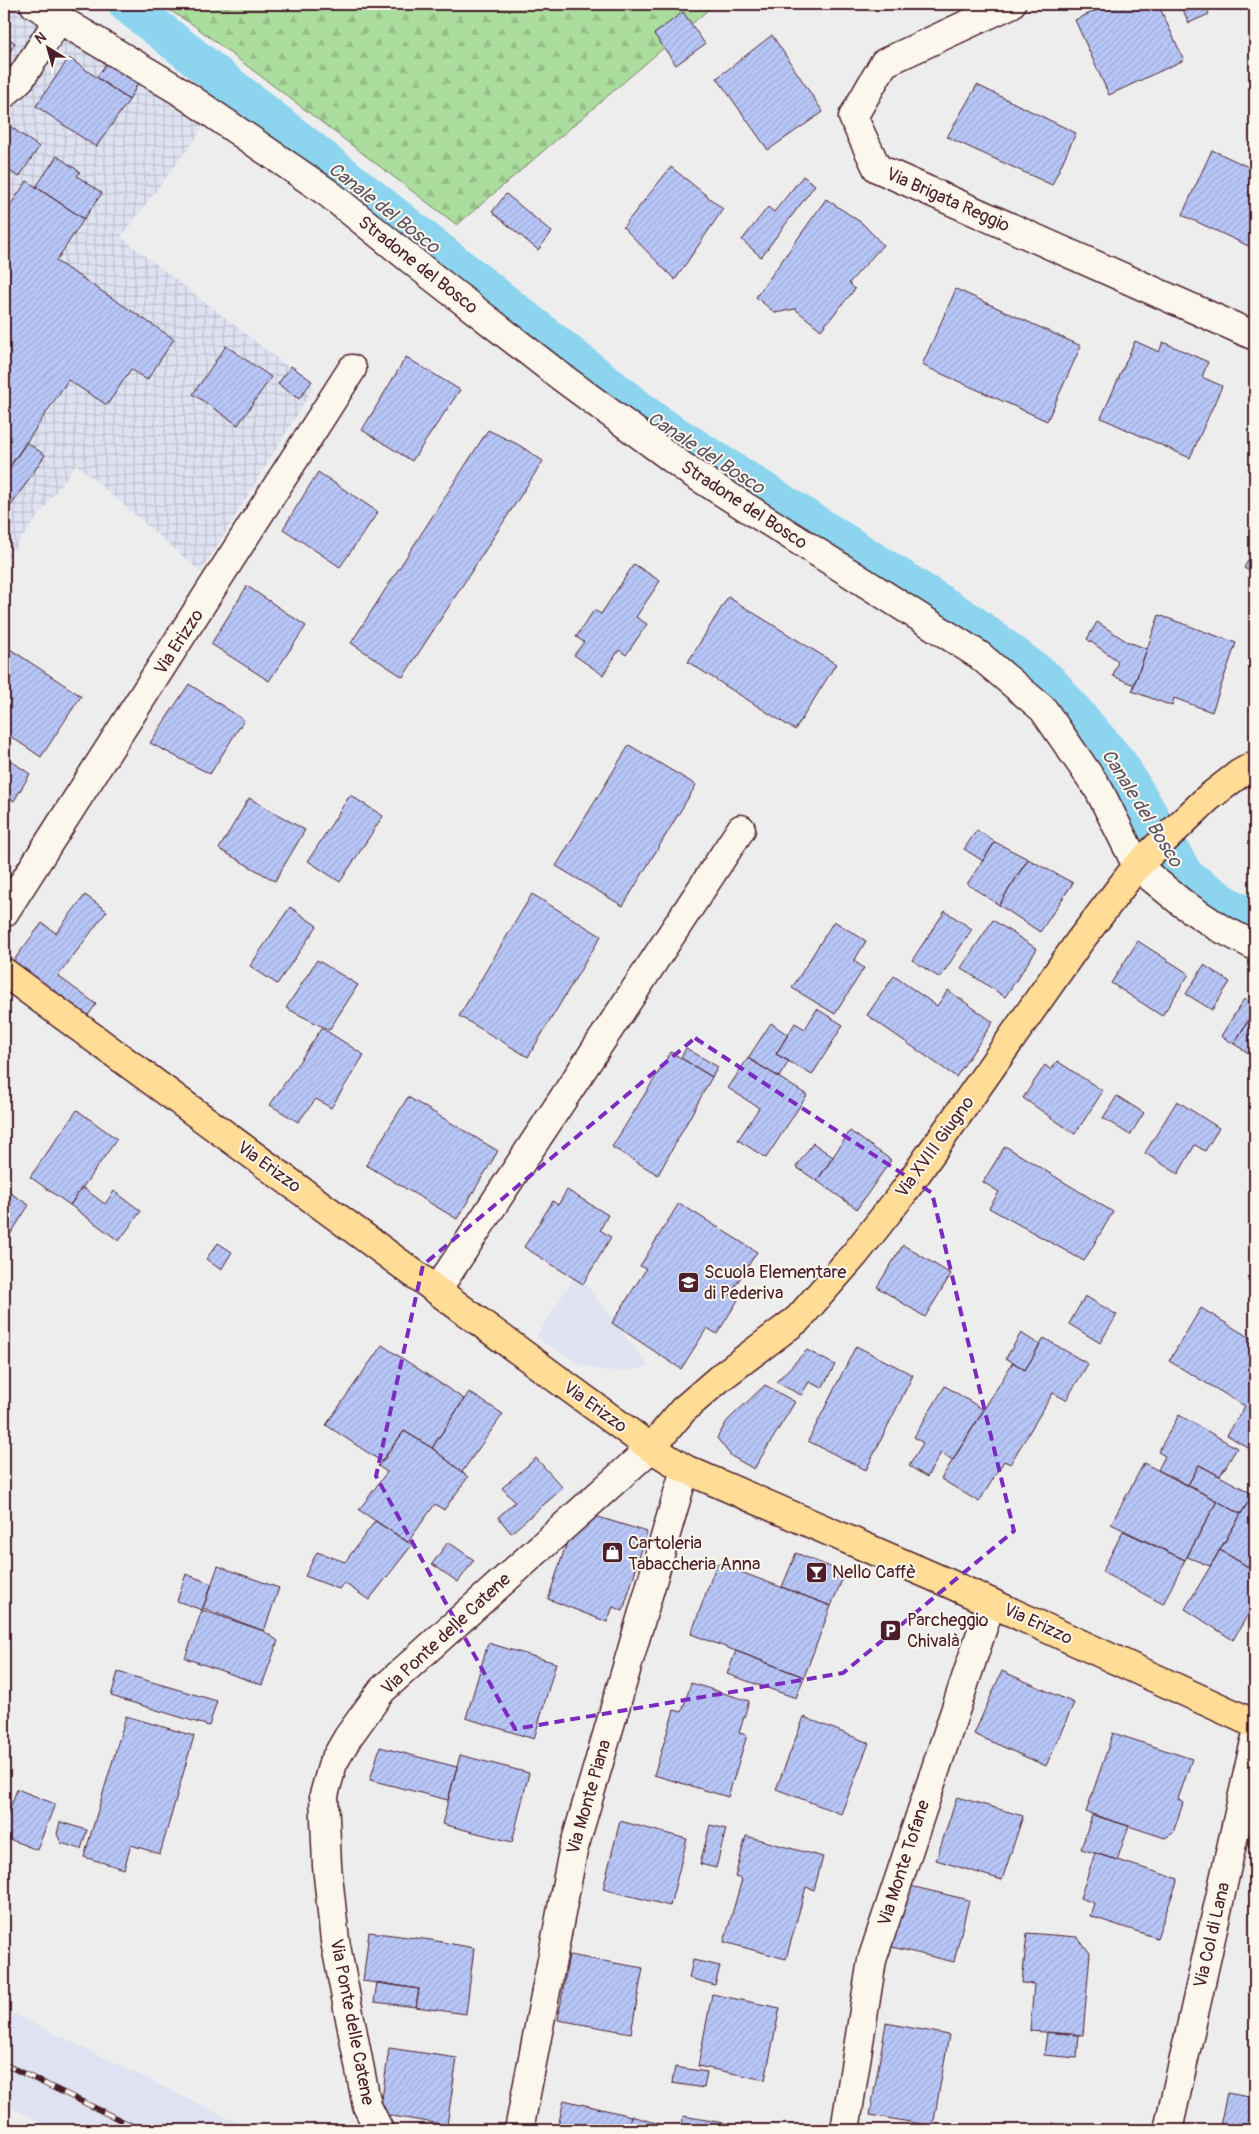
<svg xmlns="http://www.w3.org/2000/svg" width="1259" height="2134" font-family="Pangolin,sans-serif">
<style>
.built{fill:#dee2f1}
.industrial{fill:url(#industrial-grid)}
.forest{fill:url(#forest-firs);stroke:#7a7e64}
.lines{fill:none;stroke-linecap:round;stroke-linejoin:round}
.canal{stroke:#8dd5ef;stroke-width:38}
.building{fill:url(#building-hatch);stroke:#4a1f2b}
.minor-casing{stroke:#4a1f2b;stroke-width:31}
.major-casing{stroke:#4a1f2b;stroke-width:31}
.minor{stroke:#fbf7ec;stroke-width:28}
.major{stroke:#ffdd96;stroke-width:28}
.rail-casing{stroke:#4a1f2b;stroke-width:5.5}
.rail{stroke:#fbf7ec;stroke-width:4;stroke-dasharray:11;stroke-linecap:butt}
.marked{fill:none;stroke:#7b2cbf;stroke-width:4;stroke-dasharray:10 6;stroke-linejoin:round}
.labels{text-anchor:middle;dominant-baseline:central;stroke-width:4;stroke-linejoin:round;paint-order:stroke}
.street-label{font-size:18px;fill:#4a1f2b;stroke:#fbf7ec}
.poi-label{font-size:18px;fill:#4a1f2b;stroke:#fbf7ec;text-anchor:start}
.water-label{font-size:19px;font-style:italic;fill:#5e5666;stroke:#fbf7ec}
</style>
<defs>
<pattern id="industrial-grid" width="8" height="8" patternUnits="userSpaceOnUse" patternTransform="scale(1.25)"><rect width="8" height="8" fill="#dee2f1"/><path d="M0 4h8M4 0v8" fill="none" stroke="#c0c1cf"/></pattern>
<pattern id="forest-firs" width="22" height="20" patternUnits="userSpaceOnUse" patternTransform="scale(1.25)"><rect width="22" height="20" fill="#abdd9e"/><path d="M5 1l3.5 6h-7zM16 11l3.5 6h-7z" fill="#95bd88"/></pattern>
<pattern id="building-hatch" width="6" height="6" patternUnits="userSpaceOnUse" patternTransform="scale(1.25)"><rect width="6" height="6" fill="#b8c7f8"/><path d="M-1 1l2-2M0 6l6-6M5 7l2-2" fill="none" stroke="#a0aad5"/></pattern>
</defs>
<rect width="100%" height="100%" fill="#eeedee"/>
<filter id="ink" filterUnits="userSpaceOnUse"><feTurbulence type="fractalNoise" baseFrequency=".02" numOctaves="2"/><feDisplacementMap in="SourceGraphic" scale="10" xChannelSelector="R" yChannelSelector="G"/><feConvolveMatrix kernelMatrix="1 2 1 2 8 2 1 2 1" color-interpolation-filters="sRGB"/></filter>
<g filter="url(#ink)">
<path class="built" d="M577,1273l71,93 -19,5h-27l-25,-8 -41,-26z
M4,2009l248,121h-195l-53,-26z"/>
<path class="industrial" d="M4,4h41l172,106 -96,127 193,150 -113,185 -125,-108 -72,99z"/>
<path class="forest" d="M159,4h556l-258,221 -265,-201z"/>
<g class="lines">
<path class="canal" d="M127,4l528,418 315,200 78,59 71,83 67,113 41,28 28,15"/>
</g>
<path class="building" d="M1110,4h48l26,56 -75,35 -34,-75z
M1180,4h24l5,10 -20,9z
M683,12l22,32 -29,21 -22,-31z
M4,35l11,8 -11,19z
M772,35l51,77 -55,38 -51,-72z
M69,58l60,42 -33,47 -60,-41z
M108,61l31,20 -10,19 -32,-23z
M977,85l99,48 -24,52 -105,-48z
M4,122l35,25 -20,30 -11,-7 -4,5z
M1212,150l43,20v79l-73,-34z
M57,156l23,16 -3,4 25,17 -18,26 -48,-32z
M671,167l52,42 -48,71 -52,-53z
M803,176l12,9 -54,72 -19,-17 26,-33 6,5z
M27,181l57,38 -28,42 118,78 -27,41 -16,-11 -24,36 -39,-25 -64,96v-262z
M506,194l46,38 -14,18 -46,-38z
M826,199l36,24 21,22 -34,38 6,6 -34,41 -26,-21 -20,4 -19,-16z
M956,289l125,57 -34,75 -125,-56z
M1135,341l24,11 4,-10 45,20 -6,15 20,9 -32,72 -89,-40z
M226,346l45,31 -33,48 -45,-31z
M406,357l54,33 -48,71 -50,-31z
M291,366l21,15 -13,18 -21,-15z
M488,430l31,15 24,16 -140,216 -52,-34z
M26,442l19,13 -41,61v-40z
M318,472l60,40 -38,55 -57,-38z
M1255,548v26l-11,-6z
M634,564l26,17 -24,36 11,7 -21,31 -7,-5 -16,25 -29,-20 10,-13 -8,-5 18,-27 7,4z
M247,586l59,40 -37,55 -58,-37z
M728,597l108,67 -41,66 -107,-68z
M1159,615l77,28 -24,69 -38,-14 -2,8 -40,-15z
M1097,622l29,19 21,8 -13,36 -21,-9 5,-15 -31,-22z
M4,645l77,51 -40,61 -37,-25z
M189,684l55,36 -34,54 -60,-31z
M629,745l67,40 -73,121 -67,-40z
M4,756l26,18 -16,27 -10,-6v-6l3,-4 -3,-2z
M350,795l33,21 -43,66 -32,-21z
M249,798l56,32 -30,51 -56,-32z
M977,830l18,12 -12,19 -19,-12z
M995,842l33,17 -29,46 -32,-21z
M1028,859l45,24 -33,49 -41,-27z
M532,894l69,42 -73,121 -69,-41z
M85,895l22,16 -49,65 38,28 -14,20 -75,-55 35,-46 14,10z
M290,907l27,19 -40,58 -27,-18z
M945,911l27,18 -32,49 -28,-18z
M993,920l44,29 -32,48 -44,-29z
M834,921l32,20 -12,20 10,7 -29,46 -43,-26z
M1138,941l51,33 -27,42 -51,-33z
M317,960l41,25 -29,45 -43,-22z
M1204,965l26,17 -18,28 -26,-16z
M894,976l43,30 11,-16 45,32 -37,55 -89,-62z
M1244,999l11,7v3l-21,35 -13,-8z
M817,1009l26,16 -31,50 -36,-21 19,-31 10,6z
M1255,1009v48l-21,-13z
M771,1023l17,12 -12,19 13,7 -10,16 -31,-19z
M322,1028l42,27 -33,53 -15,-9 -18,23 -28,-17z
M686,1048l32,19 -6,10 -31,-19z
M671,1052l41,25 -54,98 -46,-28z
M748,1058l59,37 -41,63 -28,-18 21,-32 -31,-20z
M1057,1061l46,30 -28,43 -52,-36 22,-33 6,5z
M1117,1096l27,17 -14,22 -27,-17z
M408,1097l90,54 -41,68 -91,-54z
M1177,1101l42,27 -14,23 -10,-6 -17,29 -33,-21z
M77,1110l40,29 -47,66 -40,-28z
M850,1131l41,29 -34,49 -40,-28z
M813,1143l20,14 -16,24 -21,-14z
M1005,1146l108,66 -29,49 -95,-53 10,-16 -16,-10z
M82,1187l23,17 9,-13 27,20 -22,30 -49,-36z
M4,1189l25,16 -25,39z
M567,1190l41,25 -8,15 11,7 -28,47 -59,-37 29,-46 5,4z
M679,1203l78,49 -27,42 8,6 -21,34 -10,-6 -26,41 -69,-46 34,-54 -6,-3z
M218,1243l14,9 -11,18 -15,-11z
M903,1245l48,29 -26,43 -48,-30z
M1085,1296l32,19 -17,28 -31,-19z
M1201,1308l54,33v99l-5,9 -23,-14 18,-29 -76,-45z
M1021,1333l19,12 -15,25 -19,-12z
M1044,1338l44,26 -22,36 -13,-7 -43,71 -6,-3 -25,41 -38,-23 72,-117 12,8z
M382,1345l82,54 -32,49 -28,-17 -22,31 -56,-37z
M856,1346l57,29 -47,95 -58,-29z
M807,1350l28,15 -13,23 -13,-6 -8,13 -25,-13z
M765,1385l30,17 -41,67 -23,-13 -14,-18 10,-17z
M945,1386l39,24 -31,50 -12,-7 -14,24 -18,-11 14,-23 -9,-6z
M469,1392l34,22 -41,58 -30,-24z
M1179,1415l58,33 -17,28 -21,-11 -11,20 -30,-15 7,-14 -7,-4z
M404,1431l28,17 36,29 -24,33 -9,-6 -27,38 -49,-32 28,-38 -9,-6z
M536,1458l27,30 -52,45 -13,-16 17,-15 -13,-14z
M1144,1463l73,38 -32,59 -74,-36z
M1199,1465l54,29 -12,20 -53,-29z
M1255,1490v81l-35,-21z
M1217,1501l24,13 -31,52 -23,-9z
M595,1516l52,16 -24,79 -10,-4 -6,15 -59,-23 19,-57z
M375,1521l37,24 -43,55 -25,-17 -5,6 -34,-13 12,-24 28,10z
M1123,1531l62,29 -22,44 -61,-32z
M448,1542l26,18 -16,22 -26,-18z
M1220,1550l35,21v31l-22,38 -48,-31z
M796,1553l49,20 -14,33 -49,-19z
M717,1563l114,43 -27,71 -113,-43z
M218,1566l61,22 -15,43 -61,-23z
M186,1574l26,10 -10,26 -25,-9z
M202,1610l62,21 14,10 -16,44 -77,-27z
M488,1643l68,20 -22,76 -68,-21z
M736,1651l68,26 -8,21 -69,-24z
M1002,1671l72,32 -28,63 -72,-32z
M118,1672l99,29 -8,25 -98,-30z
M691,1683l58,18 -10,32 8,2 -19,62 -74,-22 20,-65 8,2z
M126,1716l68,20 -34,118 -29,-9 -7,24 -40,-12z
M804,1717l65,26 -28,71 -65,-25z
M1113,1733l79,26 -14,40 5,4 -10,30 -8,5 -79,-26z
M380,1747l77,20 -9,33 -78,-20z
M460,1755l69,18 -17,69 -70,-18z
M17,1789l38,15 -18,46 -33,-13v-19l2,1z
M957,1797l66,19 -21,64 -66,-20z
M1092,1815l37,11 -12,34 -36,-11z
M620,1821l67,18 -17,67 -67,-17z
M60,1822l27,8 -6,19 -20,-6 -4,-9z
M710,1825l16,4 -10,39 -16,-4z
M746,1836l77,21 -9,33 -8,-3 -20,72 -62,-17 18,-63 -7,-2z
M1095,1853l83,26 -21,59 -67,-22 4,-13 -14,-5z
M906,1885l63,15 -15,62 -62,-15z
M369,1932l62,8 43,8 -8,66 -50,-7 3,-18 -56,-8z
M1027,1933l50,4 13,16 -7,82 -53,-4 4,-47 -12,-1z
M569,1955l74,13 -12,65 -73,-13z
M693,1960l27,6 -5,19 -26,-7z
M377,1982l42,7 -3,18 -42,-5z
M712,1994l68,14 -15,72 -67,-14z
M886,2023l63,12 -16,91 -63,-11z
M1047,2032l32,3 -2,23 -33,-3z
M389,2048l68,10 -10,67 -67,-11z
M675,2067l32,5 -3,16 -32,-5z
M1227,2093l28,5v32h-36z
M564,2100l67,16 -4,14h-70z
M631,2116l29,8 -1,6h-32z
M683,2116l70,12v2h-72z"/>
<g class="lines">
<defs>
<path id="minor" d="M34,4l144,86 150,103 97,78 135,105 129,95 290,184 64,54 56,81 38,76 45,37 36,24 37,19
M1011,4l-127,59 -31,54 24,51 378,168
M4,94l17,-16 38,-59
M4,913l348,-544
M437,1290l304,-461
M379,2130l-12,-24 -32,-165 -8,-75 -3,-71 9,-32 15,-26 34,-47 269,-242
M519,2130l54,-279 112,-382
M845,2130l27,-170 119,-357
M1168,2130l87,-389"/>
<path id="major" d="M4,972l647,476 34,21 263,114 307,141
M651,1448l32,-38 38,-33 77,-58 57,-65 48,-61 176,-251 58,-76 71,-68 31,-24 16,-9"/>
</defs>
<use href="#minor" class="minor-casing"/>
<use href="#major" class="major-casing"/>
<use href="#minor" class="minor"/>
<use href="#major" class="major"/>
<defs>
<path id="rail" d="M4,2064l137,66"/>
</defs>
<use href="#rail" class="rail-casing"/>
<use href="#rail" class="rail"/>
</g>
</g>
<path class="marked" d="M695,1038l237,155 82,338 -171,142 -328,56 -139,-253 47,-211z"/>
<defs>
<symbol id="school-square" viewBox="-11 -11 22 22"><rect x="-9" y="-9" width="18" height="18" rx="4" fill="#4a1f2b" stroke="#fbf7ec"/><path d="M0-5L7-2L0 1L-7-2ZM-4 1L0 2.5L4 1V4Q0 6-4 4Z" fill="#fff"/></symbol>
<symbol id="shop-square" viewBox="-11 -11 22 22"><rect x="-9" y="-9" width="18" height="18" rx="4" fill="#4a1f2b" stroke="#fbf7ec"/><path d="M-5-2.5h2.3a2.7 3.5 0 0 1 5.4 0H5L5.5 6h-11ZM-1.5-2.5h3a1.5 2.3 0 0 0-3 0Z" fill="#fff"/></symbol>
<symbol id="bar-square" viewBox="-11 -11 22 22"><rect x="-9" y="-9" width="18" height="18" rx="4" fill="#4a1f2b" stroke="#fbf7ec"/><path d="M-6-5H6L.8 .8V4.5H3.5V6h-7V4.5H-.8V.8Z" fill="#fff"/></symbol>
<symbol id="parking-square" viewBox="-11 -11 22 22"><rect x="-9" y="-9" width="18" height="18" rx="4" fill="#4a1f2b" stroke="#fbf7ec"/><path d="M-3.5-5.5H1a3.5 3.5 0 0 1 0 7H-1V5.5H-3.5ZM-1-3.4V-.6H.8a1.4 1.4 0 0 0 0-2.8Z" fill="#fff"/></symbol>
</defs>
<g fill-rule="evenodd">
<use href="#school-square" x="676" y="1270" width="25" height="25"/>
<use href="#shop-square" x="600" y="1540" width="25" height="25"/>
<use href="#bar-square" x="804" y="1560" width="25" height="25"/>
<use href="#parking-square" x="878" y="1618" width="25" height="25"/>
</g>
<g class="labels">
<g class="street-label">
<text transform="translate(948 200) rotate(24)">Via Brigata Reggio</text>
<text transform="translate(418 265) rotate(38)">Stradone del Bosco</text>
<text transform="translate(744 505) rotate(33)">Stradone del Bosco</text>
<text transform="translate(179 642) rotate(-57)">Via Erizzo</text>
<text transform="translate(935 1147) rotate(-54)">Via XVIII Giugno</text>
<text transform="translate(269 1167) rotate(36)">Via Erizzo</text>
<text transform="translate(595 1407) rotate(36)">Via Erizzo</text>
<text transform="translate(1038 1624) rotate(25)">Via Erizzo</text>
<text transform="translate(446 1634) rotate(-43)">Via Ponte delle Catene</text>
<text transform="translate(589 1797) rotate(-74)">Via Monte Piana</text>
<text transform="translate(904 1863) rotate(-72)">Via Monte Tofane</text>
<text transform="translate(1212 1935) rotate(-77)">Via Col di Lana</text>
<text transform="translate(352 2022) rotate(79)">Via Ponte delle Catene</text>
</g>
<g class="poi-label">
<text x="704" y="1272">Scuola Elementare<tspan x="704" dy="21">di Pederiva</tspan></text>
<text x="628" y="1543">Cartoleria<tspan x="628" dy="21">Tabaccheria Anna</tspan></text>
<text x="832" y="1572">Nello Caffè</text>
<text x="907" y="1620">Parcheggio<tspan x="907" dy="21">Chivalà</tspan></text>
</g>
<g class="water-label">
<text transform="translate(384 208) rotate(38)">Canale del Bosco</text>
<text transform="translate(706 453) rotate(33)">Canale del Bosco</text>
<text transform="translate(1142 808) rotate(58)">Canale del Bosco</text>
</g>
</g>
<rect width="1259" height="2134" fill="none" stroke="#fbf7ec" stroke-width="20"/>
<rect x="10" y="10" width="1239" height="2114" fill="none" stroke="#4a1f2b" stroke-width="2" filter="url(#ink)"/>
<g transform="translate(48 48) rotate(323)" stroke="#fbf7ec" stroke-width="4" paint-order="stroke">
<path d="M0-4L9 19L0 12L-9 19Z" fill="#4a1f2b"/>
<text y="-8" font-size="14" font-weight="bold" text-anchor="middle" fill="#4a1f2b">N</text>
</g>
</svg>
